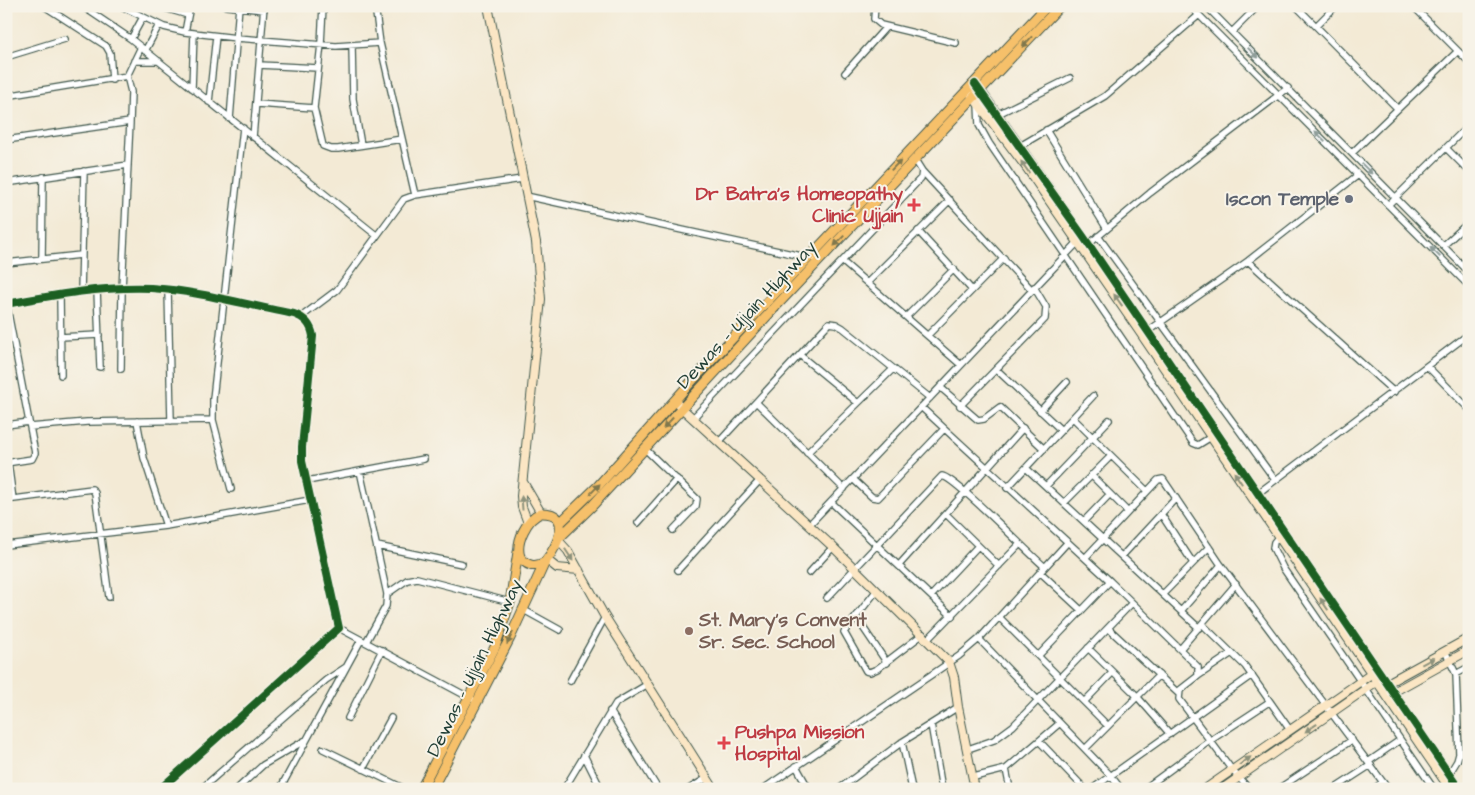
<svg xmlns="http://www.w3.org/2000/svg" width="1475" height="795" font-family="'Architects Daughter',sans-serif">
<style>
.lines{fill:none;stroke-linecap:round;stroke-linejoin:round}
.street-casing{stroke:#3f574c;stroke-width:8}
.secondary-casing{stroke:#3f574c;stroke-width:10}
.primary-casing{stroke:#3f574c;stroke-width:11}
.street{stroke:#fff;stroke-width:5.5}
.secondary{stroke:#fbe6c4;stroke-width:8}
.primary{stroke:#f6c06b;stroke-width:9}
.cycleway-casing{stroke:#f7f3e8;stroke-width:11}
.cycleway{stroke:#1b5e20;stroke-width:8}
.oneway{fill:#80784d}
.oneway2{fill:#8f9e9a}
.oneway3{fill:#8d927c}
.worship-dot{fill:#6b7280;stroke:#f7f3e8;stroke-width:2}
.health-dot{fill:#e0444e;stroke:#f7f3e8;stroke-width:2}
.education-dot{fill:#8d6e63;stroke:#f7f3e8;stroke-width:2}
.labels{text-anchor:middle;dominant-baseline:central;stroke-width:4;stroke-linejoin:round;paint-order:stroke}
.health-label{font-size:19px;font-weight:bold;fill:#be3a42;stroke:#f7f3e8;text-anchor:end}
.worship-label{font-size:19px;font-weight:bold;fill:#5b616d;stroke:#f7f3e8;text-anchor:end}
.street-label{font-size:19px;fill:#1f3d34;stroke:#f7f3e8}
.education-label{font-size:19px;font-weight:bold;fill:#785e54;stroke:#f7f3e8;text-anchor:start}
</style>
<rect width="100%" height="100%" fill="#f7f3e8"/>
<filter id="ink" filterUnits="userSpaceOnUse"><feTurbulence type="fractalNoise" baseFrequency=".02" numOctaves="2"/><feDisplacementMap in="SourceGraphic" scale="10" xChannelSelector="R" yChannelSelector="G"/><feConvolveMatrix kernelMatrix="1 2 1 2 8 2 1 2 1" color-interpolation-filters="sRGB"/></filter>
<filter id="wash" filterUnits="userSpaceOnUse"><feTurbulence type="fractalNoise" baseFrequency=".0096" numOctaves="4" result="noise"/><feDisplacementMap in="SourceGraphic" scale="20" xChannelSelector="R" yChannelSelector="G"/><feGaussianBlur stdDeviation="1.12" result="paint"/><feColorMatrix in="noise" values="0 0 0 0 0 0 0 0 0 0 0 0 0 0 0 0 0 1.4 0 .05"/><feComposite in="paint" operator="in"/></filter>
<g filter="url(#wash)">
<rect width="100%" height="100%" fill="#f3ead5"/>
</g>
<g filter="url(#ink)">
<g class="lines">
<defs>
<path id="street" d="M44,6l62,40 4,7 2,27
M82,6l49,33 245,196
M121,6l43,21 21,5 52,6 99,8 44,-3
M158,6l30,9
M226,6l38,4
M323,6l-2,38 -7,64 9,38 8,3h7l64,-10
M375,6l5,37 35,152
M875,6l-1,13 7,6 75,18
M1190,6l279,280
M1206,6l263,266
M1296,6l101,102
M1413,6l56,56
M1316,26l20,-20
M185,32l5,-26
M1232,32l26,-26
M131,39l12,-22
M352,45l1,54 8,46
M145,51l14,-26
M6,57l59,-18
M134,61h25
M259,65l59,3
M845,73l41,-46
M192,88l2,-55
M6,96l121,-20
M209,102l7,-66
M257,104l57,4
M978,104l1,21 10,18 204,300 5,2 13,-8
M998,114l72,-36
M230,119l9,-113
M130,122l1,-30 -4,-16 14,-29
M1046,130l61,99
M253,137l11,-131
M6,140l124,-18 -8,167 -1,80
M1020,146l85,-50 94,-81
M1446,148l23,23
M1352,153l106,-102
M922,171l109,118
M6,183l122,-18
M526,196l294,64
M1388,205l81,-80
M918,231l54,59
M1098,236l177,244
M1089,244l61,-51 138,-105
M1443,246l26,-24
M42,259l1,-82
M1248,261l146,131
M843,262l118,103
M6,263l75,-8
M867,283l83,-83
M97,290l3,77
M168,290l3,131
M81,292l3,-121
M60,295l1,80
M6,302l29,151 -3,6 -26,4
M6,304c48,-9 97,-18 145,-16 48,3 96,17 143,26 11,4 17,10 19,22l-11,111v14l37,167 -179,161
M301,317l36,-27 67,-91 11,-4 107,-16
M906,317l48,-48
M1148,331l100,-70 110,-86
M928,335l76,-77
M60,337l39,-2
M801,356l57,47
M1428,367l41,42
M996,369l65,61
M940,387l38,33 6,-1 16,-12 44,42
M756,402l88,87
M960,406l85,-87 1,-12 -12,-20
M921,407l189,174 88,86v9l-18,14 -1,9 53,71 17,19
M1040,411l27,-29
M693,418l228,-240 1,-7 -7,-11
M1073,418l74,73
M137,421l7,37 22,68
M6,425l23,-3
M30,427l57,-5 126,-2
M719,442l110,-119 7,1 7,4 87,70
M644,448l53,51 -1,7 -23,24
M807,453l86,-84
M8,462l5,37
M1026,468l173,160
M360,471l27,123 -1,12 -20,36
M1091,475l37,37
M853,479l19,18 6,1 66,-69
M307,481l117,-22
M1046,486l63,-66
M1007,488l86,-92
M231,489l-18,-69v-21l30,-271
M1257,494l212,-160
M6,500l86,-11 3,4 14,104
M831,502l121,114
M1064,503l46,-46
M946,514l53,52
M1161,514l32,49
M1084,521l26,-27
M638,523l39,-44
M809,525l271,-285
M1280,535l-6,7 -1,6 10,20 151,221
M6,545l160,-19 144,-26
M377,546l85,18
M1122,556l54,-58
M1085,558l73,-78 5,-1 58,86 167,224
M900,564l123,-136
M678,570l82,-90
M1040,572l41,38
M809,573l24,-26
M877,590l-33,42 22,39 4,1 7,-3 46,-35
M387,594l20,-14 10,-2 93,24
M1163,594l46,-47
M932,595l46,-49
M827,598l115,-122c13,1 86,77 103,91
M522,609l38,21
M1181,611l40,-46
M856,617l31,46
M999,617l108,108
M1202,624l43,42 45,64
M339,628l133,71
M1108,628l71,66
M928,639l91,-94
M979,639l132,137 10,13
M1088,648l46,45 36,41
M1181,648l55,-64
M1445,651l11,23 3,80 -2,7 -8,13
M1038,656l72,-75
M1456,674l13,-7
M1198,676l34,-23
M570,681l35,-64
M1084,702l28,-29
M610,711l48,78
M348,718l34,-68
M931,724l11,65
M1039,741l46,48
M902,742l10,47
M323,749l82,40
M968,749l26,-9 19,-14 119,-123
M1085,749l74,-74
M584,755l17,34
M1368,762l32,-22
M796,766l13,23
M363,769l28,-51
M1006,769l54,-46
M974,777l32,-8 4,20
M201,789l125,-109 20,-13
M237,789l26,-24 41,-24
M280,789l81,-149
M564,789l52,-86 32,-19
M689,789l18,-11
M763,789l196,-133 20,-17 88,-96
M839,789l63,-47 56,-35
M1092,789l160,-114
M1144,789l64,-47 61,-40
M1278,789l74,-49
M1334,789l37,-24
M1374,789l9,-7"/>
<path id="secondary" d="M488,6l48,236 5,57 -20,197 1,11 6,16
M977,85l106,151 376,553
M970,93l56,74 113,164 311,458
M674,401l159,146 116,115 5,15 4,30 17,82
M523,482l18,31
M558,540l10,11 37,66 109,172
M547,560l10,8 22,2
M1382,686l87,-48
M1388,695l81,-45
M1205,789l169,-117
M1222,789l158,-110"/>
<path id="primary" d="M541,513c34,-1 15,35 4,49 -10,6 -18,4 -25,-5 -5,-15 7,-39 21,-44z
M560,523l38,-37 95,-106 354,-374
M560,537l32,-31 186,-202 282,-298
M421,789l74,-142 15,-45 8,-50
M432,789l78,-151 35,-76"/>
</defs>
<use href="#street" class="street-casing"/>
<use href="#secondary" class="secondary-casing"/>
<use href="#primary" class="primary-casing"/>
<use href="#street" class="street"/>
<use href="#secondary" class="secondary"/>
<use href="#primary" class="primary"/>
<defs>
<path id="cycleway" d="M975,84l108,152 376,553
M6,304c48,-9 97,-18 145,-16 48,3 96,17 143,26 11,4 17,10 19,22l-11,111v14l37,167 -179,161"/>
</defs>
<use href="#cycleway" class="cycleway-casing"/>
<use href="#cycleway" class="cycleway"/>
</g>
<defs><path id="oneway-solid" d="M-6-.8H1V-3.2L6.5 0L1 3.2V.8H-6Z" transform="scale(1.25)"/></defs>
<g class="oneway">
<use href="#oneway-solid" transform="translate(1027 42) rotate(132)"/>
<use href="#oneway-solid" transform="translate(896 165) rotate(-46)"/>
<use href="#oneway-solid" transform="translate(839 241) rotate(134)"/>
<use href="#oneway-solid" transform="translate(668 423) rotate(133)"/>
<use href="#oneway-solid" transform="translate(595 489) rotate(-46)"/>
<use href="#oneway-solid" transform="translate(510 638) rotate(115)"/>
</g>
<g class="oneway2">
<use href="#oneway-solid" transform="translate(1253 53) rotate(45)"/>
<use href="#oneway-solid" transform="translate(1320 136) rotate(-135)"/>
<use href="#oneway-solid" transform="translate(1367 169) rotate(45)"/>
<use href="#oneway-solid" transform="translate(1435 252) rotate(-135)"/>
</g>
<g class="oneway3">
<use href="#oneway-solid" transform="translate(1025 167) rotate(-125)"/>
<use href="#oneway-solid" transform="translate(1118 300) rotate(-125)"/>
<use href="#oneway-solid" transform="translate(1238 478) rotate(-123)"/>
<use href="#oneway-solid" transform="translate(522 503) rotate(-94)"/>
<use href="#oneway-solid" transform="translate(569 555) rotate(57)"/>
<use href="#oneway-solid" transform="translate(1324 604) rotate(-124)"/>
<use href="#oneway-solid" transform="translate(1428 661) rotate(-28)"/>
<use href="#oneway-solid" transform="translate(1311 728) rotate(146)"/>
<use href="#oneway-solid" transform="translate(1245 761) rotate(-35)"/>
</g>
</g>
<circle class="worship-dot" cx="1349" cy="199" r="5"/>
<g class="health-dot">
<path d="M911.5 197.5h5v5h5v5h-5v5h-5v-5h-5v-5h5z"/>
<path d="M721.5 735.5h5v5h5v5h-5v5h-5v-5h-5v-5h5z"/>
</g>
<circle class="education-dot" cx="689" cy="631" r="5"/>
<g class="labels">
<g class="health-label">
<text x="903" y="194">Dr Batra's Homeopathy<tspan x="903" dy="22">Clinic Ujjain</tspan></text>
<text x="735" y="732" text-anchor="start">Pushpa Mission<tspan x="735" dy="22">Hospital</tspan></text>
</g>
<g class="worship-label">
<text x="1339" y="199">Iscon Temple</text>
</g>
<g class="street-label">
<text transform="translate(747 315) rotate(-47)">Dewas - Ujjain Highway</text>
<text transform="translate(475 668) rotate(-64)">Dewas - Ujjain Highway</text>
</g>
<g class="education-label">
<text x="699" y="620">St. Mary's Convent<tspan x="699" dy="22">Sr. Sec. School</tspan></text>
</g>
</g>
<rect width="1475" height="795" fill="none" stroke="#f7f3e8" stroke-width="25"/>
</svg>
